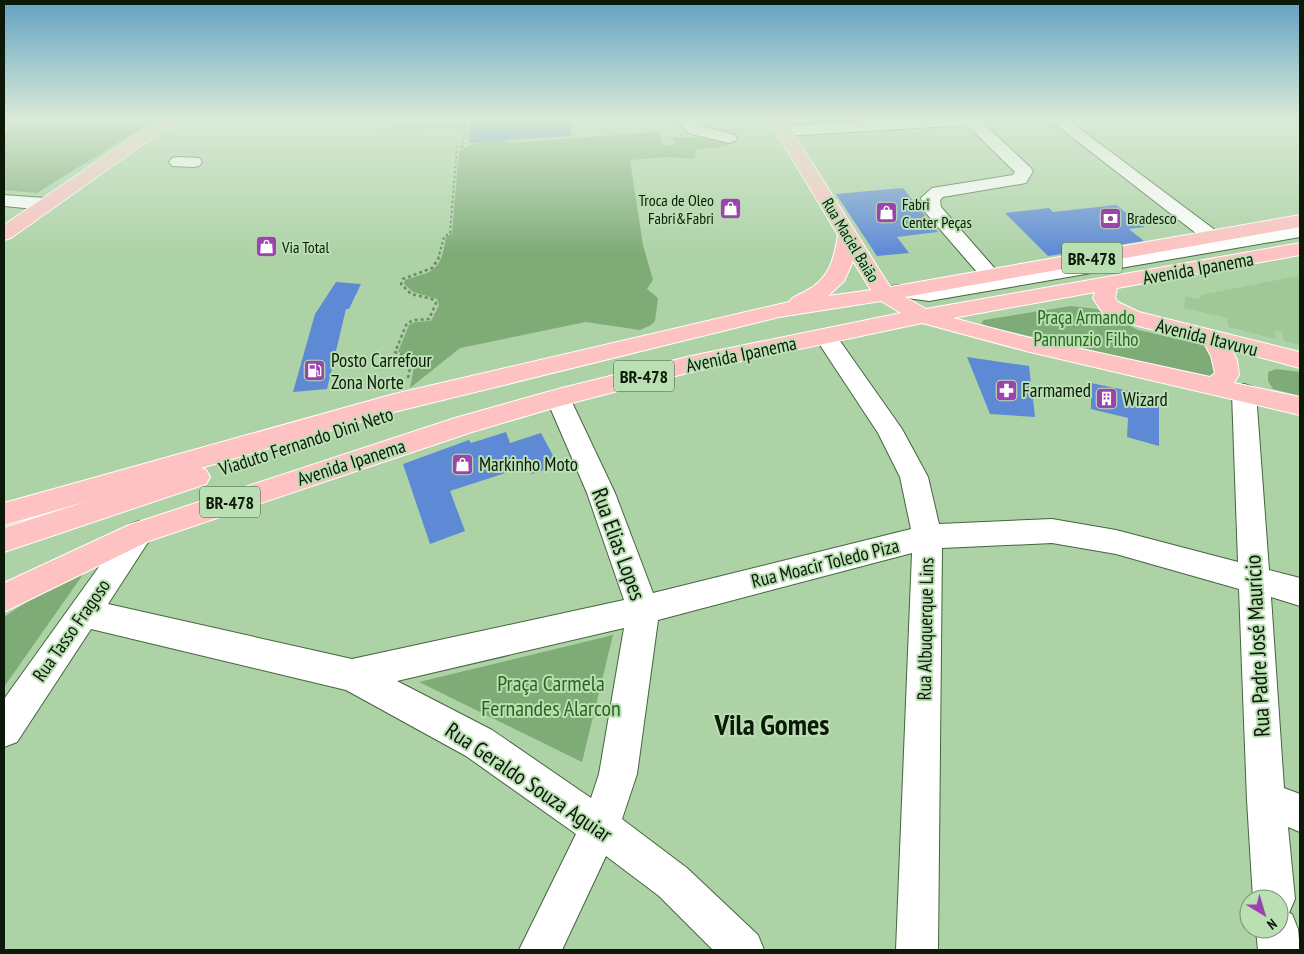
<svg xmlns="http://www.w3.org/2000/svg" width="1304" height="954" font-family="'PT Sans Narrow',sans-serif">
<style>
.built{fill:#a0c897}
.green{fill:#7eab76}
.building{fill:#5e8ad5}
.lines{fill:none;stroke-linecap:round;stroke-linejoin:round}
.minor-casing{stroke:#44653e;stroke-width:2}
.major-casing{stroke:#fff;stroke-width:2}
.path-far1{stroke:#6d8968;stroke-width:2;stroke-dasharray:2.5 2.5;stroke-linecap:butt}
.path{stroke:#6d8968;stroke-width:2.5;stroke-dasharray:3 3;stroke-linecap:butt}
.minor{fill:#fff;fill-rule:evenodd}
.major{fill:#fec2c2;fill-rule:evenodd}
.labels{text-anchor:middle;dominant-baseline:central;stroke-width:4;stroke-linejoin:round;paint-order:stroke}
.far-poi-label{font-size:16px;fill:#0c1909;stroke:#badfb3;text-anchor:start}
.far-street-label{font-size:16px;fill:#0c1909;stroke:#badfb3}
.shield{fill:#badfb3;stroke:#40543c;stroke-width:1}
.shield-label{font-size:18px;font-weight:bold;fill:#0c1909}
.street-label{font-size:19px;fill:#0c1909;stroke:#badfb3}
.park-label{font-size:19px;fill:#29661d;stroke:#badfb3}
.poi-label{font-size:19px;fill:#0c1909;stroke:#badfb3;text-anchor:start}
.near-street-label{font-size:22px;fill:#0c1909;stroke:#badfb3}
.near-park-label{font-size:22px;fill:#29661d;stroke:#badfb3}
.near-district-label{font-size:29px;font-weight:bold;fill:#0c1909;stroke:#badfb3}
</style>
<rect width="100%" height="100%" fill="#add2a6"/>
<path class="built" d="M1298,276l2,2v67l-16,-4 -2,-9 -7,-2v9l-46,-12 -2,-9 -43,-10 1,-12 14,3 2,-4z"/>
<path class="green" d="M26,120h132l-26,14 -95,59 -33,-3v-57z
M657,132l6,12 7,2 5,-3 -3,-5c14,-2 44,-1 56,6l-1,2 -31,4 -1,8 -2,1 -24,-2 -39,3 13,85 10,35 -6,9 11,9 -3,23 -4,4 -11,5 -54,-8 -126,26 -50,40 6,-31 -18,-5 11,-27 6,-3 16,-1 8,-16 -2,-6 -24,-7 -9,-8 1,-4c5,-2 10,-3 16,-5 20,-5 22,-20 25,-38l6,-4 7,-82c14,-8 35,-14 52,-8z
M1071,306l26,3 41,21 70,16 7,8 1,20 -8,3 -222,-51 -5,-3 3,-3z
M1276,369l24,3v24l-27,-7 -5,-8v-9z
M84,573l-80,114v-70l27,-18z
M613,635l-31,127 -163,-80z"/>
<path class="building" d="M470,120h101v16l-102,7z
M903,188l35,44 -41,5 12,16 -32,3 -41,-62z
M1116,205l29,22 -16,2 15,12 -96,15 -43,-43 44,-5 4,4z
M336,282l25,2 -12,25h-3l-19,80 -34,3 22,-78z
M967,357l62,9 6,51 -45,-3z
M1091,383l68,14v49l-32,-9 1,-19 -37,-9z
M506,432l4,11 31,-10 17,32 -27,9 -4,-8 -77,25 15,40 -35,13 -27,-80 66,-24 2,3z"/>
<g class="lines">
<defs>
<path id="minor" d="M678,120h17l5,6 35,9 2,3 -2,3 -6,2 -41,-10z
M889,120h96l-2,3 47,44 3,4 -7,12 -83,14 -3,3 1,7 56,64 2,5 207,-35 -156,-121h18l151,113 3,4 -1,2 79,-14v12l-371,64 -37,-5 -3,-5 3,-5 8,-1 29,4 54,-10 -58,-67 -4,-14 11,-10 81,-13 2,-3 -48,-47 -183,11 -6,-2 -2,-3 2,-3 6,-2z
M178,157l21,1 3,4 -3,4 -6,1 -21,-1 -3,-4 3,-4z
M4,195l41,3 7,2 2,4 -2,4 -7,2 -41,-4z
M825,329l8,2 69,98 26,48 11,47 113,-5 64,11 122,32 -6,-169 3,-6 9,-3 9,3 3,6 13,177 31,8v28l-29,-9 13,191 16,6v38l-12,-5 7,72 -6,14 3,1 6,15 2,21h-42l-2,-21h23v-30h-26l-6,-99 -8,-211 -123,-35 -64,-11 -110,5 -4,402h-42l16,-397 -254,67 -21,154 -15,45 65,49 71,67 6,15h-51l-54,-54 -53,-40 -44,94h-43l57,-116 -110,-78 -120,-66 -255,-61 -74,113 -13,5v-48l125,-174 10,-4 10,4 5,8 -46,71 244,55 272,-59 -37,-107 -41,-95 3,-6 9,-3 9,3 3,6 45,95 38,100 258,-64 -11,-52 -22,-44 -64,-97 3,-5zM624,628l-25,146 -8,24 -99,-68 -95,-49z"/>
<path id="major" d="M162,120h20l-2,3 -34,19 -135,96 -7,2v-15l130,-89z
M769,120h16l105,167 410,-72v12l-395,70 21,12 374,-66v12l-183,33 -2,10 3,4 21,10 161,40v16l-68,-18 5,10 2,15 -5,8 66,14v18l-274,-64 -104,-28 -231,49 -131,34 -88,26 -323,109 -145,71v-29l125,-58 326,-107 103,-29 133,-33 210,-43 -20,-12 -102,16 -385,95 -193,56 5,2 4,7 -4,7 -202,68v-24l84,-27 -84,24v-22l390,-109 395,-92c4,-6 10,-7 17,-11 23,-12 28,-31 32,-56zM853,261l18,29 -43,6 16,-15zM1095,292l-2,6 9,14 21,10 81,21 7,13 4,17 -5,4 -184,-40 -73,-19z"/>
</defs>
<use href="#minor" class="minor-casing"/>
<use href="#major" class="major-casing"/>
<path class="path-far1" d="M474,120v12l11,-1v-11
M376,130l89,-6
M438,259l6,-22 6,-4 7,-86h6l2,-27"/>
<path class="path" d="M408,378l4,-20 -17,-6 12,-29 8,-3 14,-1 7,-16 -4,-4 -21,-5 -10,-10 2,-5 29,-11 7,-10"/>
<use href="#minor" class="minor"/>
<use href="#major" class="major"/>
</g>
<linearGradient id="sky" x2="0" y2="1"><stop stop-color="#63a2c3"/><stop offset="0.47" stop-color="#daebd7"/><stop offset="1" stop-color="#daebd7" stop-opacity="0"/></linearGradient>
<rect width="1304" height="254" fill="url(#sky)"/>
<defs>
<symbol id="shop-square" viewBox="-11 -11 22 22"><rect x="-9" y="-9" width="18" height="18" rx="4" fill="#9d43af" stroke="#badfb3"/><path d="M-5-2.5h2.3a2.7 3.5 0 0 1 5.4 0H5L5.5 6h-11ZM-1.5-2.5h3a1.5 2.3 0 0 0-3 0Z" fill="#fff"/></symbol>
<symbol id="bank-square" viewBox="-11 -11 22 22"><rect x="-9" y="-9" width="18" height="18" rx="4" fill="#9d43af" stroke="#badfb3"/><path d="M-6-4H6V4H-6ZM0-2.3a2.3 2.3 0 1 0 0 4.6a2.3 2.3 0 1 0 0-4.6Z" fill="#fff"/></symbol>
<symbol id="fuel-square" viewBox="-11 -11 22 22"><rect x="-9" y="-9" width="18" height="18" rx="4" fill="#9d43af" stroke="#badfb3"/><path d="M-5.5-6h7V0h2V4h1.3V-2.5L3-4.5l.8-.8L6-3V5H2.5V1h-1V6h-7ZM-4.2-4.7v3.2H.2V-4.7Z" fill="#fff"/></symbol>
<symbol id="pharmacy-square" viewBox="-11 -11 22 22"><rect x="-9" y="-9" width="18" height="18" rx="4" fill="#9d43af" stroke="#badfb3"/><path d="M-2-6h4v4h4v4h-4v4h-4v-4h-4v-4h4Z" fill="#fff"/></symbol>
<symbol id="building-square" viewBox="-11 -11 22 22"><rect x="-9" y="-9" width="18" height="18" rx="4" fill="#9d43af" stroke="#badfb3"/><path d="M-4-6H4V6H1V3H-1V6H-4ZM-2.5-4.3h1.7v1.8h-1.7ZM.8-4.3h1.7v1.8H.8ZM-2.5-1h1.7V.8h-1.7ZM.8-1h1.7V.8H.8Z" fill="#fff"/></symbol>
</defs>
<g fill-rule="evenodd">
<use href="#shop-square" x="718" y="196" width="25" height="25"/>
<use href="#shop-square" x="874" y="200" width="25" height="25"/>
<use href="#bank-square" x="1098" y="206" width="25" height="25"/>
<use href="#shop-square" x="254" y="234" width="25" height="25"/>
<use href="#fuel-square" x="302" y="358" width="25" height="25"/>
<use href="#pharmacy-square" x="994" y="378" width="25" height="25"/>
<use href="#building-square" x="1094" y="386" width="25" height="25"/>
<use href="#shop-square" x="450" y="452" width="25" height="25"/>
</g>
<g class="labels">
<g class="far-poi-label">
<text x="714" y="200" text-anchor="end">Troca de Oleo<tspan x="714" dy="18">Fabri&amp;Fabri</tspan></text>
<text x="902" y="204">Fabri<tspan x="902" dy="18">Center Peças</tspan></text>
<text x="1127" y="218">Bradesco</text>
<text x="282" y="247">Via Total</text>
</g>
<g class="far-street-label">
<text transform="translate(851 240) rotate(59)">Rua Maciel Baião</text>
</g>
<g class="shield">
<rect x="1062" y="242.5" width="60" height="31" rx="4"/>
<rect x="614" y="360.5" width="60" height="31" rx="4"/>
<rect x="200" y="486.5" width="60" height="31" rx="4"/>
</g>
<g class="shield-label">
<text x="1092" y="258">BR-478</text>
<text x="644" y="376">BR-478</text>
<text x="230" y="502">BR-478</text>
</g>
<g class="street-label">
<text transform="translate(1198 268) rotate(-10)">Avenida Ipanema</text>
<text transform="translate(1207 337) rotate(14)">Avenida Itavuvu</text>
<text transform="translate(741 354) rotate(-12)">Avenida Ipanema</text>
<text transform="translate(306 441) rotate(-18)">Viaduto Fernando Dini Neto</text>
<text transform="translate(351 462) rotate(-18)">Avenida Ipanema</text>
<text transform="translate(825 563) rotate(-14)">Rua Moacir Toledo Piza</text>
<text transform="translate(925 629) rotate(-89)">Rua Albuquerque Lins</text>
<text transform="translate(71 630) rotate(-55)">Rua Tasso Fragoso</text>
</g>
<g class="park-label">
<text x="1086" y="317">Praça Armando<tspan x="1086" dy="22">Pannunzio Filho</tspan></text>
</g>
<g class="poi-label">
<text x="331" y="360">Posto Carrefour<tspan x="331" dy="22">Zona Norte</tspan></text>
<text x="1022" y="390">Farmamed</text>
<text x="1123" y="399">Wizard</text>
<text x="479" y="464">Markinho Moto</text>
</g>
<g class="near-street-label">
<text transform="translate(619 544) rotate(70)">Rua Elias Lopes</text>
<text transform="translate(1257 646) rotate(-93)">Rua Padre José Maurício</text>
<text transform="translate(529 782) rotate(34)">Rua Geraldo Souza Aguiar</text>
</g>
<g class="near-park-label">
<text x="551" y="683">Praça Carmela<tspan x="551" dy="25">Fernandes Alarcon</tspan></text>
</g>
<g class="near-district-label">
<text x="772" y="724">Vila Gomes</text>
</g>
</g>
<rect width="1304" height="954" fill="none" stroke="#0c1909" stroke-width="10"/>
<g transform="translate(1264 914) rotate(142)"><circle r="24" fill="#badfb3" stroke="#74906f"/>
<path d="M0-4L9 19L0 12L-9 19Z" fill="#9d43af"/>
<text y="-8" font-size="14" font-weight="bold" text-anchor="middle" fill="#0c1909">N</text>
</g>
</svg>
